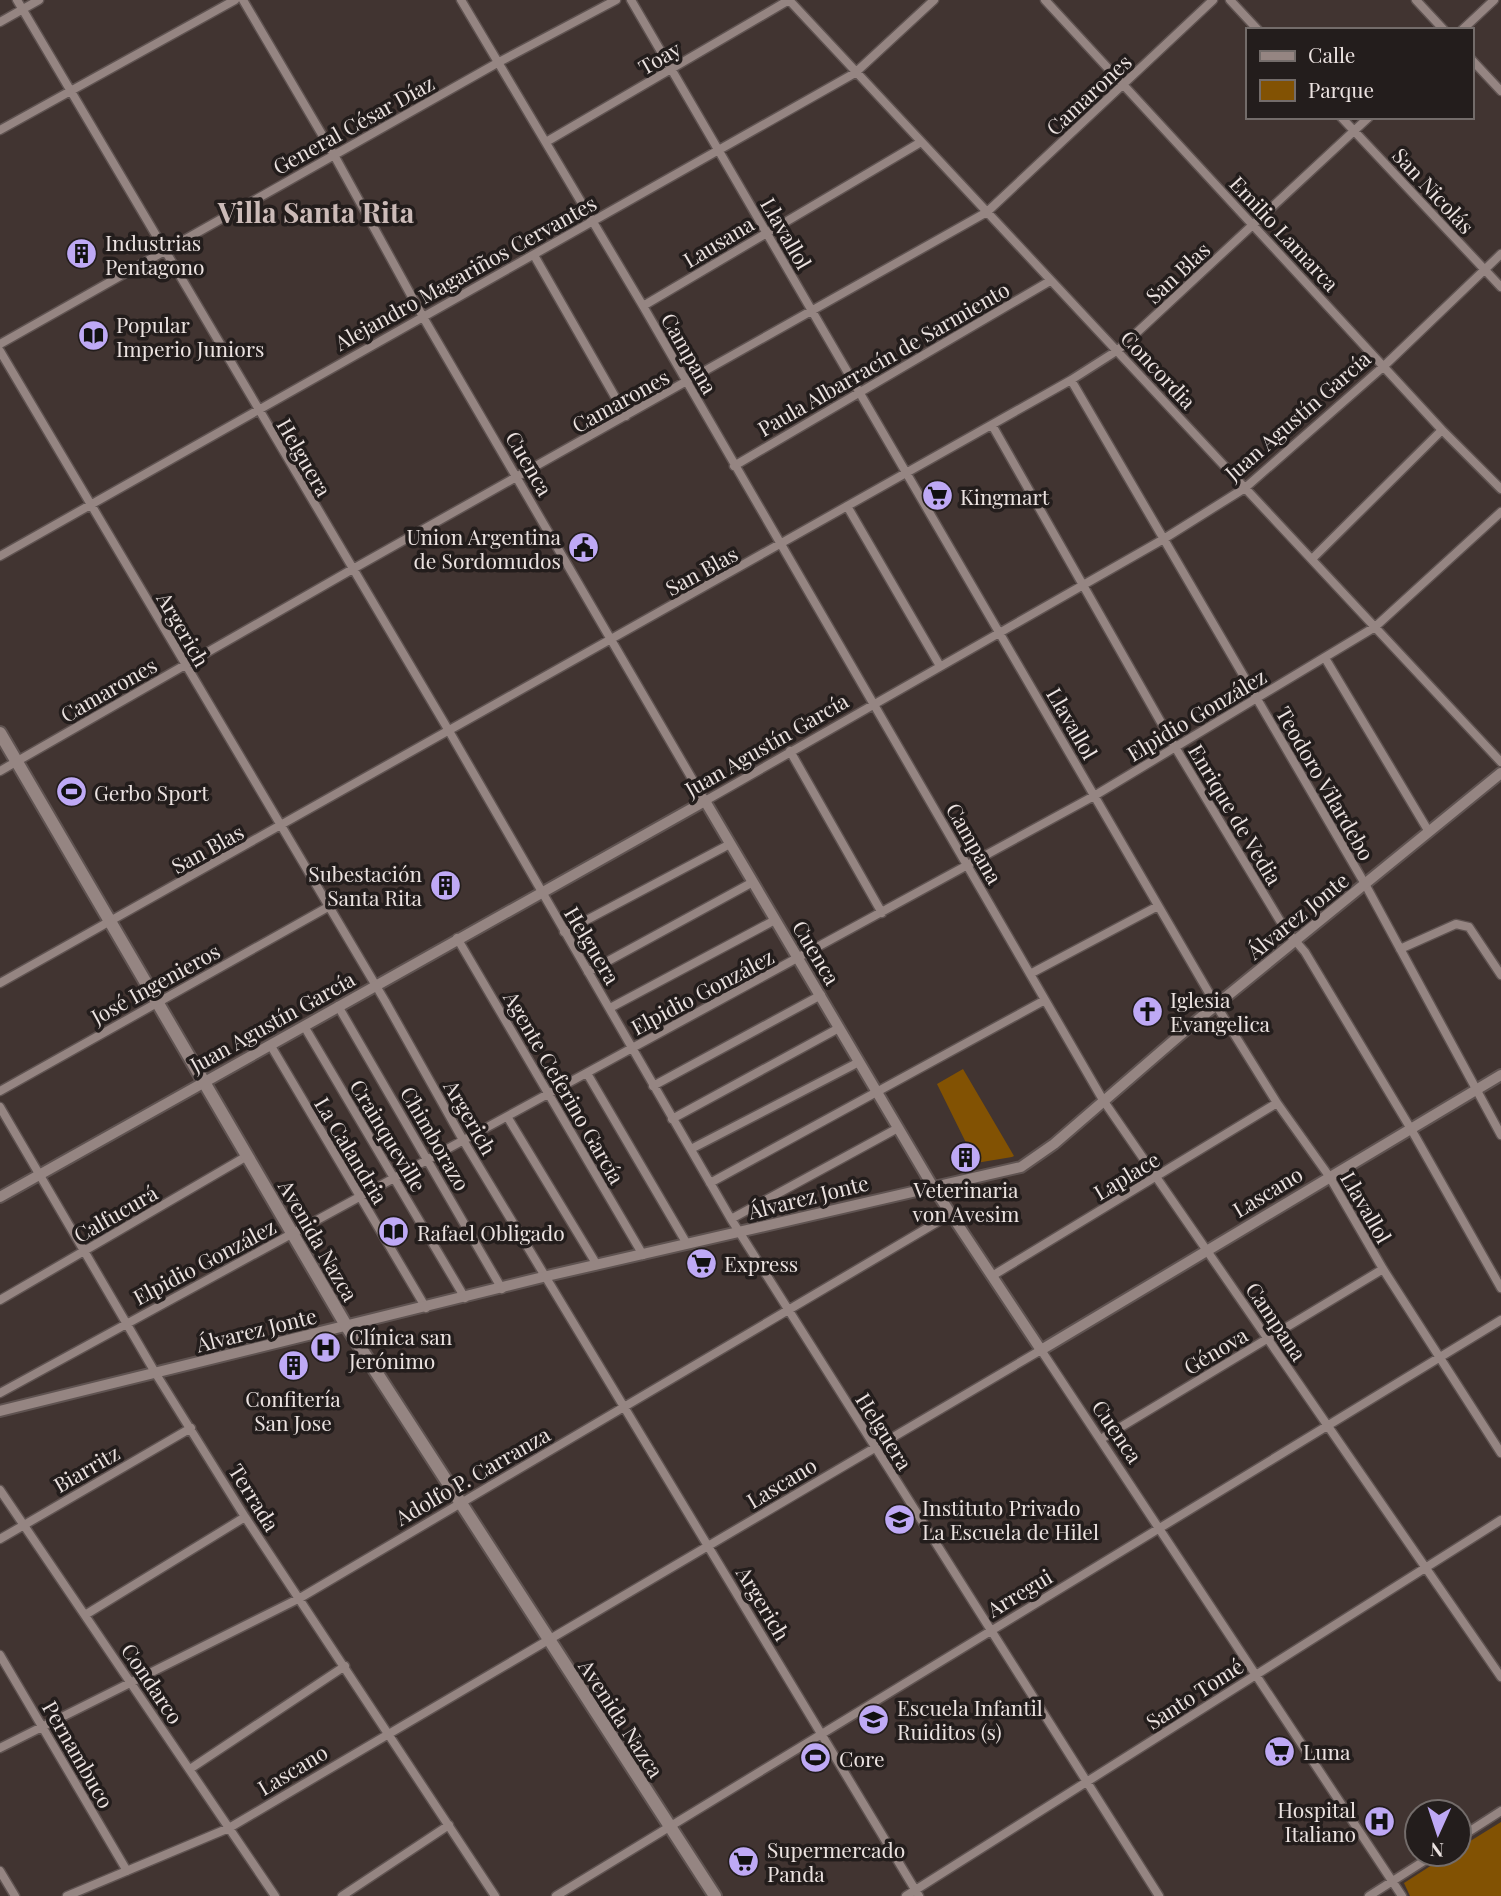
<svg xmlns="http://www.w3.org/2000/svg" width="1501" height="1896" font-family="'Playfair Display',serif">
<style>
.green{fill:#825203}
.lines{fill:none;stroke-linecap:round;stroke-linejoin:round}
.minor-casing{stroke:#5f5351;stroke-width:11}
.tertiary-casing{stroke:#5f5351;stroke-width:14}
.secondary-casing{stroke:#5f5351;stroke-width:16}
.minor{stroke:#958582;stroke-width:8}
.tertiary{stroke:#958582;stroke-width:10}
.secondary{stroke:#958582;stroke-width:12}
.labels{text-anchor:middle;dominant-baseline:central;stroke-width:7;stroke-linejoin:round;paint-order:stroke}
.street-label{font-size:21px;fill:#ebe2e0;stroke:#231d1c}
.poi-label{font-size:21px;fill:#ebe2e0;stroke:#231d1c;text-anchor:start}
.district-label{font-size:28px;font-weight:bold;fill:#ccbbb8;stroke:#231d1c}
</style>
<rect width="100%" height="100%" fill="#413431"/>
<path class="green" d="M963,1069l51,87 -2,1 -36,6 -39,-79z
M1501,1822v74h-91l-6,-13 45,-29h10v-6z"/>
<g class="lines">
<defs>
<path id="minor" d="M17,0l432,731 282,488 428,677
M243,0l91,155 89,162 282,484 457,-261 83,-52 139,-122 117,-112
M461,0l182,306 460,794 398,577
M631,0l585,1005 61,98 52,73 54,93 118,184
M789,0l712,762
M1045,0l397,430 59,59
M1230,0l28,30
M1416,0l28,30
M0,22l39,-22
M1462,30l32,-30
M1471,59l30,32
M1341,117l160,170
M0,130l235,-130
M546,142l243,-142
M535,257l91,159
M643,306l278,-164
M0,344l499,-282 117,-62
M0,351l385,650 78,139 456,756
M1071,380l294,504 136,251
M992,425l183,322 110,182 20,23 106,177 90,159
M734,466l316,-185
M847,506l93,160
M0,556l855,-483 79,-73
M1313,558l129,-128
M1325,658l104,174
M790,751l92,162
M0,771l351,-201 636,-358 226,-212
M564,932l166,-88
M457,938l186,317
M1400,949l56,-25 13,3 32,48
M588,972l165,-90
M1030,974l128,-68
M0,983l1071,-603 47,-30 251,-233
M338,1006l164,283
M610,1008l165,-88
M304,1026l161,272
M271,1046l155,262
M588,1075l99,169
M653,1086l168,-91
M0,1091l328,-184
M0,1107l156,267 89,143 250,379
M508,1118l89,147
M672,1119l167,-91
M691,1149l168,-87
M710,1183l335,-183
M731,1219l167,-91
M992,1276l285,-173
M0,1300l247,-144
M0,1393l1094,-597 281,-169 126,-115
M1101,1439l282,-170
M0,1490l275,406
M0,1539l191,-111
M85,1615l160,-98
M0,1655l127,216
M0,1748l300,-150 651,-384
M190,1769l155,-103
M1459,1838l42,-27
M0,1871l15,25
M67,1896l162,-68 812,-478 361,546
M342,1896l107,-71
M556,1896l945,-576
M906,1896l595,-376
M1369,1896l66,-42"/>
<path id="tertiary" d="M0,1197l705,-396 228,386 108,163 460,-275
M0,1411l547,-135 474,-109 33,-23 140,-121 307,-250"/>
<path id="secondary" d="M0,733l347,594 368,569"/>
</defs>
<use href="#minor" class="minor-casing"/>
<use href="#tertiary" class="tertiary-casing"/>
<use href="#secondary" class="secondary-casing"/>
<use href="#minor" class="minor"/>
<use href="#tertiary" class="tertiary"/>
<use href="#secondary" class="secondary"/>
</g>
<defs>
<symbol id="building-disc" viewBox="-11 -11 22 22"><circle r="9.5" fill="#bea9f5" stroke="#231d1c"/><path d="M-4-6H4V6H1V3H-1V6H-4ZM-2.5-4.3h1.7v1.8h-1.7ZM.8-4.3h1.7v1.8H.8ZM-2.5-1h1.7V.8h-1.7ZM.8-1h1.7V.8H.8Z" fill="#111"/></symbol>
<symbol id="library-disc" viewBox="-11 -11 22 22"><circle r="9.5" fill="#bea9f5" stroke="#231d1c"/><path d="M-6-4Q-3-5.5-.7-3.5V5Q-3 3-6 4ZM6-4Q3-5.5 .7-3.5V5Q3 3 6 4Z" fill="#111"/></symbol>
<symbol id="supermarket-disc" viewBox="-11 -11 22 22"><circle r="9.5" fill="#bea9f5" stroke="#231d1c"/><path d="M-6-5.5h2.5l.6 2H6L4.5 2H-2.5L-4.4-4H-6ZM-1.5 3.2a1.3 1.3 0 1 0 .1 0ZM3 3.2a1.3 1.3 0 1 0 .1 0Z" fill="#111"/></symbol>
<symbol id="civic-disc" viewBox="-11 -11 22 22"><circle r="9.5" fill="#bea9f5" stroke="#231d1c"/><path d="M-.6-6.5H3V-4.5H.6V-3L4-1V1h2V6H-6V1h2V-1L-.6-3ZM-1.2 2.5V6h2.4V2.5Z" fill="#111"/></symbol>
<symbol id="stadium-disc" viewBox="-11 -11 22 22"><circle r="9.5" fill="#bea9f5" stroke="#231d1c"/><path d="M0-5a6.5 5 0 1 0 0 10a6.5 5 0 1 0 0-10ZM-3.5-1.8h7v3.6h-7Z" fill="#111"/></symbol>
<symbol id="church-disc" viewBox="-11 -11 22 22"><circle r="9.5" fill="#bea9f5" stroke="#231d1c"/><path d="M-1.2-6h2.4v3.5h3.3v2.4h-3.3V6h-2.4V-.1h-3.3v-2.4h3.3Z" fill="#111"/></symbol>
<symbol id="hospital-disc" viewBox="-11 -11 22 22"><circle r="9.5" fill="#bea9f5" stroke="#231d1c"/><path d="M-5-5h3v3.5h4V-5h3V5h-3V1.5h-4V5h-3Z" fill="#111"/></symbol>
<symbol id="school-disc" viewBox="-11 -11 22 22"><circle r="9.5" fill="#bea9f5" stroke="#231d1c"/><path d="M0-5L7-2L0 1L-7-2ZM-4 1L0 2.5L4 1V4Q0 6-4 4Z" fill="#111"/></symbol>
</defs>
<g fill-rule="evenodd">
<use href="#building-disc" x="64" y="236" width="35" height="35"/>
<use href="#library-disc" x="76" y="318" width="35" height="35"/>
<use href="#supermarket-disc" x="920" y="478" width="35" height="35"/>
<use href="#civic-disc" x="566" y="530" width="35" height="35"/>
<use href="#stadium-disc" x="54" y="774" width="35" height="35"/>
<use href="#building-disc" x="428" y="868" width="35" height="35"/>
<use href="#church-disc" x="1130" y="994" width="35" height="35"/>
<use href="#building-disc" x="948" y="1140" width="35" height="35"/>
<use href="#library-disc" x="376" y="1214" width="35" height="35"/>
<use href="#supermarket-disc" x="684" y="1246" width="35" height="35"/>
<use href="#hospital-disc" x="308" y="1330" width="35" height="35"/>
<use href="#building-disc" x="276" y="1348" width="35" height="35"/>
<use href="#school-disc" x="882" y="1502" width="35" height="35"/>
<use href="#school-disc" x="856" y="1702" width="35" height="35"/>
<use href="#supermarket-disc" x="1262" y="1734" width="35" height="35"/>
<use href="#stadium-disc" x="798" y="1740" width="35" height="35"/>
<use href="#hospital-disc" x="1362" y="1804" width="35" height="35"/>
<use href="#supermarket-disc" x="726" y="1844" width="35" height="35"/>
</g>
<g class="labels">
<g class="street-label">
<text transform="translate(659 57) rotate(-30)">Toay</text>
<text transform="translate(1088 94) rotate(-43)">Camarones</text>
<text transform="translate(353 124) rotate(-29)">General César Díaz</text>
<text transform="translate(1434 190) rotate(47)">San Nicolás</text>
<text transform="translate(787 233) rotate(60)">Llavallol</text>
<text transform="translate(1285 233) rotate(47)">Emilio Lamarca</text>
<text transform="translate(718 241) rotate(-31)">Lausana</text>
<text transform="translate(465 272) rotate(-29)">Alejandro Magariños Cervantes</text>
<text transform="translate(1177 272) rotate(-43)">San Blas</text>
<text transform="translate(690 353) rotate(60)">Campana</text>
<text transform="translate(883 358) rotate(-30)">Paula Albarracín de Sarmiento</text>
<text transform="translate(1159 369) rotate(47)">Concordia</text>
<text transform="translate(620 400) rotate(-29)">Camarones</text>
<text transform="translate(1297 415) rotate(-41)">Juan Agustín García</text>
<text transform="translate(305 457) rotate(60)">Helguera</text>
<text transform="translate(530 463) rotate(60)">Cuenca</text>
<text transform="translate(701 570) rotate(-29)">San Blas</text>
<text transform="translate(184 629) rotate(60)">Argerich</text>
<text transform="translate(108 689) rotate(-30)">Camarones</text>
<text transform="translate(1196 714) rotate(-31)">Elpidio González</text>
<text transform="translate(1073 723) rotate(60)">Llavallol</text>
<text transform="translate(766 744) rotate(-30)">Juan Agustín García</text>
<text transform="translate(1326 783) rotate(60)">Teodoro Vilardebo</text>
<text transform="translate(1236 814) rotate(59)">Enrique de Vedia</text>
<text transform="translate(975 843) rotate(60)">Campana</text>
<text transform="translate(207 848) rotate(-29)">San Blas</text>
<text transform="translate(1297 915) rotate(-39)">Álvarez Jonte</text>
<text transform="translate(593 945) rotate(59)">Helguera</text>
<text transform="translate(817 952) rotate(59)">Cuenca</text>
<text transform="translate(155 983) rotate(-29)">José Ingenieros</text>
<text transform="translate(702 991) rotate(-28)">Elpidio González</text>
<text transform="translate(272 1021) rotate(-29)">Juan Agustín García</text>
<text transform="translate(565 1087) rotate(60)">Agente Ceferino García</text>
<text transform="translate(471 1117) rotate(60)">Argerich</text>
<text transform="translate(389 1135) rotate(59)">Crainqueville</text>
<text transform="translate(436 1138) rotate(60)">Chimborazo</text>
<text transform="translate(352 1150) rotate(59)">La Calandria</text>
<text transform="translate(1126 1175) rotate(-31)">Laplace</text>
<text transform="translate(1267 1191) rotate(-31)">Lascano</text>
<text transform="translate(808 1196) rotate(-14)">Álvarez Jonte</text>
<text transform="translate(1367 1207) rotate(60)">Llavallol</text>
<text transform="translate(115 1213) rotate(-30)">Calfucurá</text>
<text transform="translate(319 1240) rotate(60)">Avenida Nazca</text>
<text transform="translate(204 1261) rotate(-28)">Elpidio González</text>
<text transform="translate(1277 1321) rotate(56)">Campana</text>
<text transform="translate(256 1329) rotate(-14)">Álvarez Jonte</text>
<text transform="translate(1215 1350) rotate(-31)">Génova</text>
<text transform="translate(885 1431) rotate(58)">Helguera</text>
<text transform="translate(1118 1431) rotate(56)">Cuenca</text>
<text transform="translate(86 1468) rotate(-30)">Biarritz</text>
<text transform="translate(472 1475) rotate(-30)">Adolfo P. Carranza</text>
<text transform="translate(781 1482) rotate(-31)">Lascano</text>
<text transform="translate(255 1497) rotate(58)">Terrada</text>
<text transform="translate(1019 1592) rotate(-31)">Arregui</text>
<text transform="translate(764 1603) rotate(59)">Argerich</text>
<text transform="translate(153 1683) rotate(56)">Condarco</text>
<text transform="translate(1194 1693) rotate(-33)">Santo Tomé</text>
<text transform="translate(622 1718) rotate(57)">Avenida Nazca</text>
<text transform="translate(79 1754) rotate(60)">Pernambuco</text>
<text transform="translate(292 1769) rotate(-31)">Lascano</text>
</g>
<g class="poi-label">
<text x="105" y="242">Industrias<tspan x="105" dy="24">Pentagono</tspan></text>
<text x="116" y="324">Popular<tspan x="116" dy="24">Imperio Juniors</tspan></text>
<text x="960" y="496">Kingmart</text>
<text x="561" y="536" text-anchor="end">Union Argentina<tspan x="561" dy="24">de Sordomudos</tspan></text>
<text x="94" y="792">Gerbo Sport</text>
<text x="422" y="873" text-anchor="end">Subestación<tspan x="422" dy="24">Santa Rita</tspan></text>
<text x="1170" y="999">Iglesia<tspan x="1170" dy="24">Evangelica</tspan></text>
<text x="966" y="1189" text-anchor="middle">Veterinaria<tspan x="966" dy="24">von Avesim</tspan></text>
<text x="417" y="1232">Rafael Obligado</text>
<text x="724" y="1263">Express</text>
<text x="349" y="1336">Clínica san<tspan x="349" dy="24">Jerónimo</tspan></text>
<text x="293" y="1398" text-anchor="middle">Confitería<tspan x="293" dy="24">San Jose</tspan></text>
<text x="922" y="1507">Instituto Privado<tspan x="922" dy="24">La Escuela de Hilel</tspan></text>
<text x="897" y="1707">Escuela Infantil<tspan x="897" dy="24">Ruiditos (s)</tspan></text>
<text x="1303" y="1751">Luna</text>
<text x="839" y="1758">Core</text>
<text x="1356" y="1809" text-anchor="end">Hospital<tspan x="1356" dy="24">Italiano</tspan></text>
<text x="767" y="1849">Supermercado<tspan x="767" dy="24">Panda</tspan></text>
</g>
<g class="district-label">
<text x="316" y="211">Villa Santa Rita</text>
</g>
</g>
<rect x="1246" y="28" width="228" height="91" fill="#231d1c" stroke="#736c6a" stroke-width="2"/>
<rect x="1260" y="51" width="35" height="10" fill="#958582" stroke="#736c6a" stroke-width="2"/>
<text x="1308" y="63" font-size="21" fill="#ebe2e0">Calle</text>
<rect x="1260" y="80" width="35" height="21" fill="#825203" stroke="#736c6a" stroke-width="2"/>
<text x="1308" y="98" font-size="21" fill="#ebe2e0">Parque</text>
<g transform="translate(1438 1833) rotate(183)"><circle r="33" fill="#231d1c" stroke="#736c6a" stroke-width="2"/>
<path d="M0-5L12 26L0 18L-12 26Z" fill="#bea9f5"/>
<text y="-10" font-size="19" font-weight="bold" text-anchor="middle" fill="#ebe2e0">N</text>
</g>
</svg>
